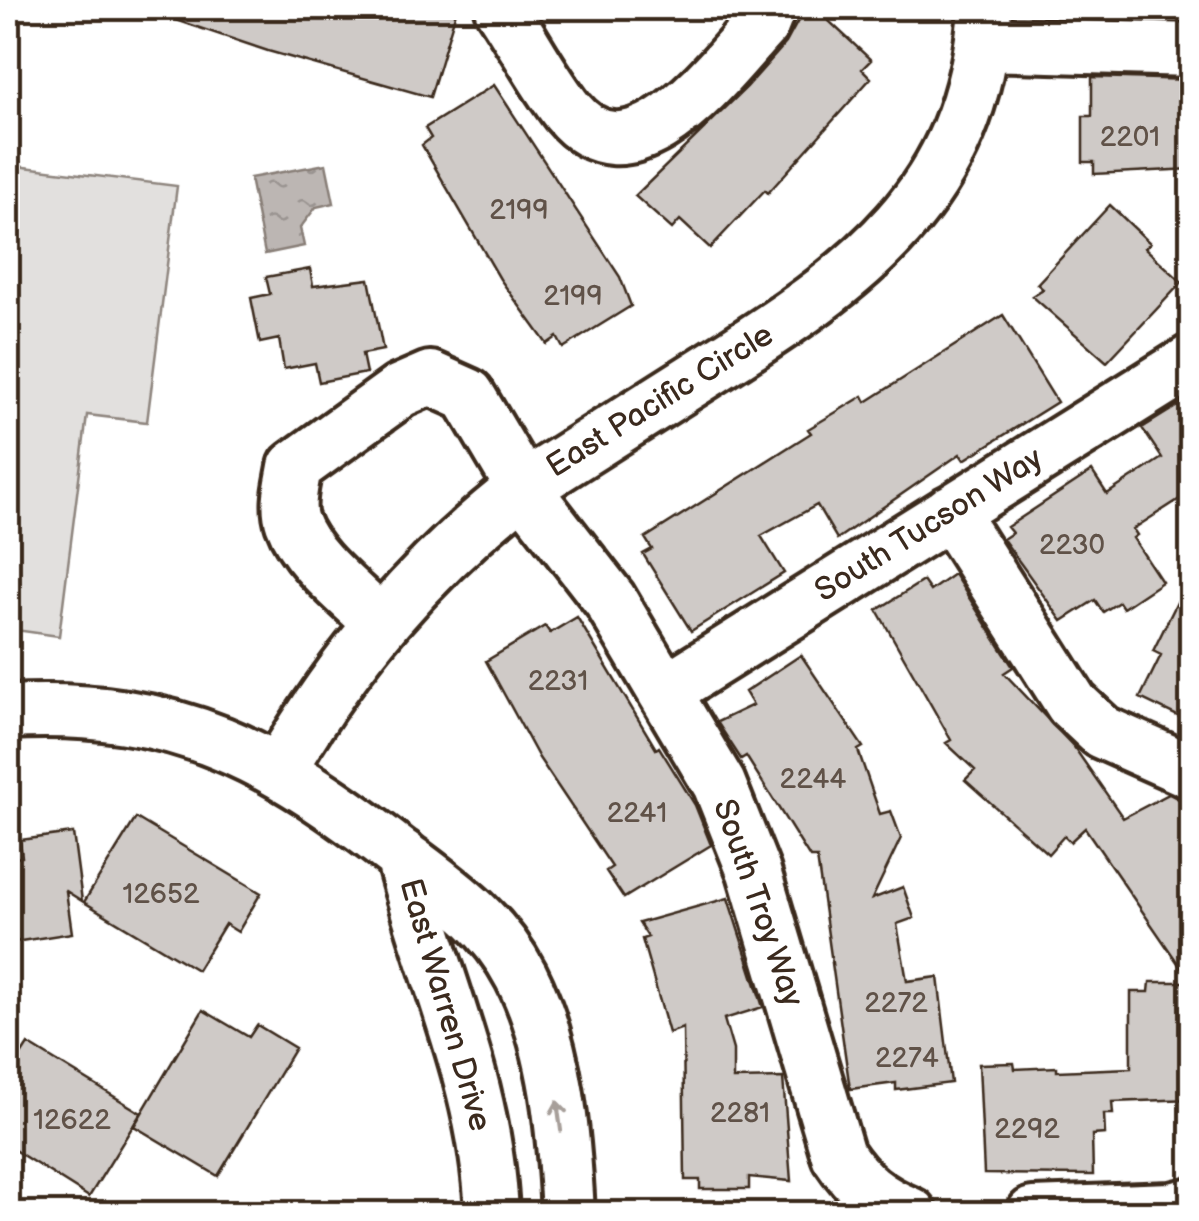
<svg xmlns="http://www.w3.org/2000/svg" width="1199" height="1221" font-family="'Balsamiq Sans',sans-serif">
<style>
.grass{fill:#e2e0de;stroke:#8e857e;stroke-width:2.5}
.water{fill:url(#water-ripples);stroke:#887e77;stroke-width:2.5}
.building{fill:#cfcac7;stroke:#3b2a1e;stroke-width:2.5}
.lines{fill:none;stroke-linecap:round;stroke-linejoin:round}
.minor-casing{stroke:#3b2a1e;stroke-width:60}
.minor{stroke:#fff;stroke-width:52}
.oneway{stroke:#a79f9a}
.labels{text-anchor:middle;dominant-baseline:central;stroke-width:8;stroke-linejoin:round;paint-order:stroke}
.number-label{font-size:28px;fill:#605248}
.street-label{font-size:32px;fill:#3b2a1e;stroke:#fff}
</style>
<defs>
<pattern id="water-ripples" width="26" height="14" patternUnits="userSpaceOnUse" patternTransform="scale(2.5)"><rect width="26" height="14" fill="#bcb6b3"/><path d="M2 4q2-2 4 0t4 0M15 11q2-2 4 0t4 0" fill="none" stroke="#9a9491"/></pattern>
</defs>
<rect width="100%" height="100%" fill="#fff"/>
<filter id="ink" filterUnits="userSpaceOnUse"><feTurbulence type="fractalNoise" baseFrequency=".01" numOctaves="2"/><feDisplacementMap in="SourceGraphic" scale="20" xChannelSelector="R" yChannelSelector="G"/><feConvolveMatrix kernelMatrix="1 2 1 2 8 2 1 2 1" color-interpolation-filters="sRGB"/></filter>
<g filter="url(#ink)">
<path class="grass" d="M8,165l169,21 -30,236 -60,-7 -28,221 -51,-7z"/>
<path class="water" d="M326,164l8,39 -18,4 -16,21 4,18 -39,8 -15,-76z"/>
<path class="building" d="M159,8h298l-27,89 -162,-46 -110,-37z
M805,8h10l56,52 -9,9 9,9 -103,115 -3,-3 -55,58 -30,-28 -8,9 -37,-33 112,-109 39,-44z
M1092,77l100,3v89l-98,5v-12h-11v-46h9z
M494,85l126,192 11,29 -68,42 -6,-11 -10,7 -47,-65 -78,-134 9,-7 -6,-10z
M1110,205l40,38 -5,5 37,34 -75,80 -75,-66 11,-7 -6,-5z
M310,269l3,17 56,-7 14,71 -21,4 4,19 -47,9 -4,-19 -31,6 -5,-30 -19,4 -9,-45 19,-4 -4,-17z
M1003,315l54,87 -93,58 -4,-6 -123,85 -20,-34 -56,31 23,37 -93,58 -48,-77 9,-5 -7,-11 166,-105 -3,-4 55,-33 3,6z
M1192,397v107l-6,-9 -53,34 4,6 -4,3 29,44 -39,26 -4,-6 -16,10 -8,-12 -33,21 -59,-82 9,-6 -5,-6 85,-56 15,23 55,-36 -20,-30z
M1192,572v151l-52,-25 21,-43 -8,-4z
M954,574l59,93 -9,6 70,74 49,71 46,-24 23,12v293l-80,3 1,12h-9l1,20 -13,1 1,40 -109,-1 -5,-110 35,-1 1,6 42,-2v4l74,-3v-76h18l1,-10h41l-106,-154 -15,14 -6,-6 -16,18 -83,-74 10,-10 -29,-27 5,-3 -74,-130 46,-29 7,10z
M577,617l79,132 3,-2 36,58 16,40 -87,53 -18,-27 6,-4 -73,-109 -53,-97 59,-35 5,7z
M801,655l62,92 -5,3 22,64 11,-3 10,27 -29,61 31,-12 11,31 -17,6 10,57 31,-4 13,106 -55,7v-7l-46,6 -33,-231h-7l-64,-102 -5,3 -24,-37 36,-17 -8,-13z
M136,818l125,75 -23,39 -13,-8 -28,46 -113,-68z
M73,833l9,68 -16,-10 6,42 -64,10v-84l14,-2 -2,-17z
M728,898l35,109 -39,12 9,31v29l50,-1 8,103 -42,-4v12h-49v-9h-15l-2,-152 -14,5 -27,-94 6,-2 -9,-14z
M203,1010l46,27 8,-12 38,23 -77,128 -84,-50z
M28,1044l113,69 -52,84 -81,-51v-71z"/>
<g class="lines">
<defs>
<path id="minor" d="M501,8c22,33 42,72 67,104 66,80 153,-45 195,-89l6,-15
M982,44l210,6
M950,512l122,192 30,28 90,40
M380,623c-28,-29 -74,-62 -88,-101 -6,-17 0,-37 3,-55l105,-76 30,-13 38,17 55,93 87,112 109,184 35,88 84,283c20,30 38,45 72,59
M667,690l525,-329
M8,712c173,-9 264,44 396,146 47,35 89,64 117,118 36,71 43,159 47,238
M279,770c65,-111 142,-203 244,-282 62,-39 124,-79 186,-118 148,-93 264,-173 276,-362
M402,856c32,125 84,225 90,358
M1033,1214l139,-5 20,-5"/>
</defs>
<use href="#minor" class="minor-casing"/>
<use href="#minor" class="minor"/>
</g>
<defs><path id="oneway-shaft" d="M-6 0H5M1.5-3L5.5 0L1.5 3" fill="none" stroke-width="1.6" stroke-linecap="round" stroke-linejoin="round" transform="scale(2.5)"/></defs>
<use class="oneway" href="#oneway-shaft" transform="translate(559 1116) rotate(-98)"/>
</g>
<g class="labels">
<g class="number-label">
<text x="1130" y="137">2201</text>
<text x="519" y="210">2199</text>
<text x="573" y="296">2199</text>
<text x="1072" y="545">2230</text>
<text x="558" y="681">2231</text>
<text x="813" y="779">2244</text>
<text x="637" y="813">2241</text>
<text x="161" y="894">12652</text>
<text x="896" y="1003">2272</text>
<text x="907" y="1058">2274</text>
<text x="740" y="1113">2281</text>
<text x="72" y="1120">12622</text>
<text x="1027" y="1129">2292</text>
</g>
<g class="street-label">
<text transform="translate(660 401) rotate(-32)">East Pacific Circle</text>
<text transform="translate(929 525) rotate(-32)">South Tucson Way</text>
<text transform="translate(758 903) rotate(71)">South Troy Way</text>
<text transform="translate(445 1005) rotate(74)">East Warren Drive</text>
</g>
</g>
<rect width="1199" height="1221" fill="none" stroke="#fff" stroke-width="40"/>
<rect x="20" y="20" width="1159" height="1181" fill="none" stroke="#3b2a1e" stroke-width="4" filter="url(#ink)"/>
</svg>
